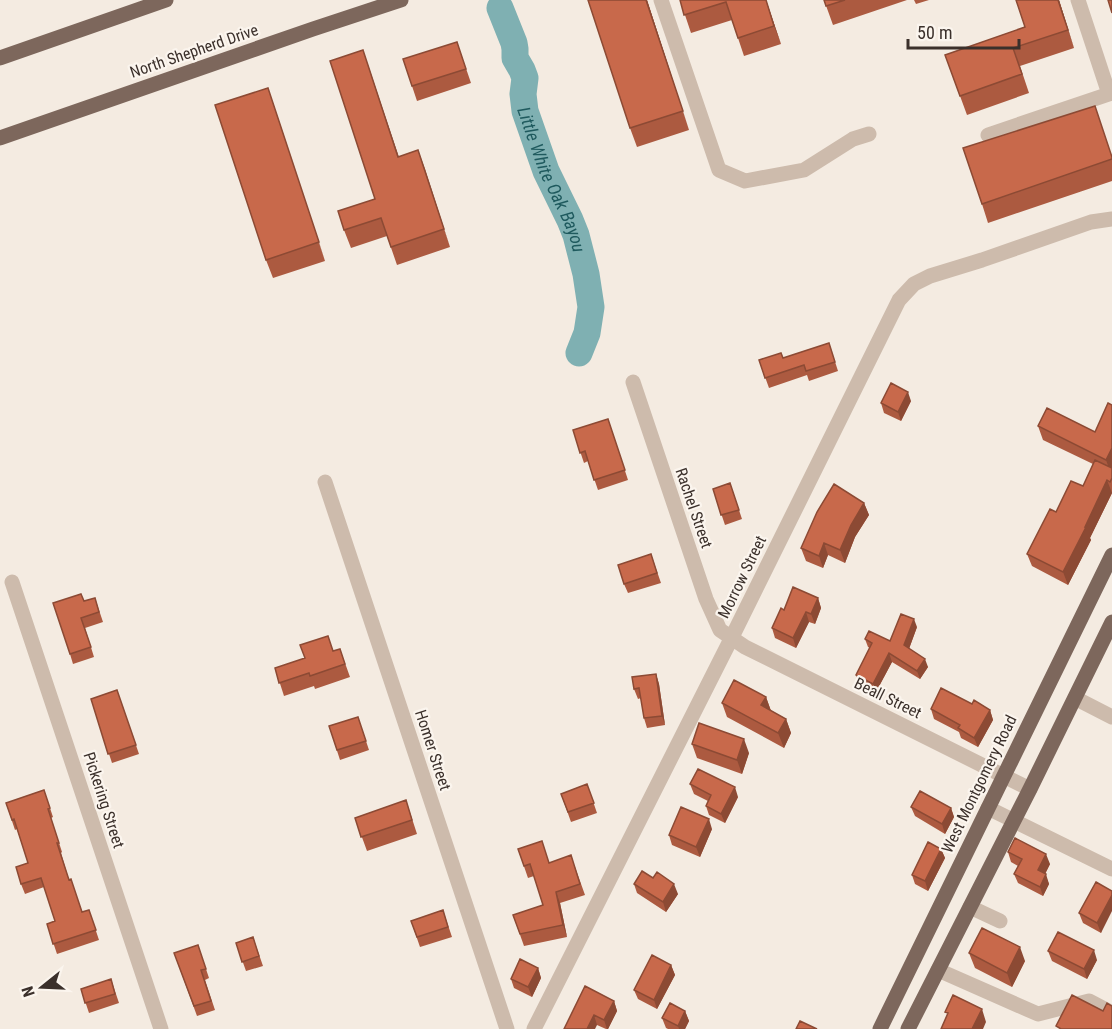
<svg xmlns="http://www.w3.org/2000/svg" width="1112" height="1029" font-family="'Roboto Condensed',sans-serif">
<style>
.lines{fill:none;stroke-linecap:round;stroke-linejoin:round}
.river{stroke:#7fb0b2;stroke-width:27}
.minor{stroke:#cdbbac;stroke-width:15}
.major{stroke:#7d675c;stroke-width:15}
.wall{fill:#ac5a40}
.shaded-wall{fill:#8c4a34}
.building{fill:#c8694b;stroke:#8c4a34;stroke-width:1.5}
.labels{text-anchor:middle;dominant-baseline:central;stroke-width:4.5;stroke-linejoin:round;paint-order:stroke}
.street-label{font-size:16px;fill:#3b302b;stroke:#fbf5ee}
.water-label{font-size:18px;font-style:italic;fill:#1f5a5e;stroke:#fbf5ee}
</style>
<rect width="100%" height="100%" fill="#f4ebe1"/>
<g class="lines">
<path class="river" id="s1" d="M500,8l14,35 1,6v9l7,12 3,8 -2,16 2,17 21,60 24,49 6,15 10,39 5,33 -4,26 -8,20"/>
<path class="minor" d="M661,0l58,170 26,11 59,-11 49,-31 16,-5
M988,135l121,-41 -31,-94
M633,382l73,217 14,31 25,17 285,142
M325,482l182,547
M12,582l149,447
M1075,698l37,19
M988,808l124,61
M970,907l30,14
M938,970l100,44 51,-13 23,12
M534,1029l197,-390 168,-339 15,-16 16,-8 52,-16 109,-38 21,-3"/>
<path class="major" d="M0,58l166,-58
M0,138l313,-109 88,-29
M880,1029l232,-474
M908,1029l122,-240 82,-167"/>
</g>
<path class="wall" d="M647,0l42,130 -52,17 -7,-19z
M680,0h86l15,44 -37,12 -12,-36 -41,13z
M824,0h83l-74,25z
M914,0h15l-13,4z
M1059,0l15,48 -54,18 9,27 -62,22 -22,-60 80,-28z
M457,42l14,41 -54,18 -5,-15z
M369,68l29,89 20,-7 32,97 -53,18 -10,-29 -36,12 -7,-18 31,-31z
M274,107l51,154 -52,17 -7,-18z
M1112,155v26l-124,42 -6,-19z
M829,343l9,28 -29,10 -2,-6 -38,13 -10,-28 24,-2z
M911,401l-10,20 -17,-8 -3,-10z
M1112,405v88l-22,45 1,2 -23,45 -36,-19 -5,-12 29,-42 27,-26 10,-22 -50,-24 -5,-14 57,6z
M608,419l20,61 -30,10 -10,-29 -4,2 -11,-33z
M730,483l12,36 -17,6 -12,-36z
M864,503l5,12 -14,22 -10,26 -17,-8 -5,13 -17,-7 -5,-13z
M651,554l10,29 -33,10 -4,-9z
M95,598l8,24 -18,6 9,29 -21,7 -3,-10 14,-53z
M818,598l3,10 -6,16 -6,-2 -13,26 -21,-10 -3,-10 12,-18z
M917,627l-8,22 19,18 -8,12 -28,-17 -16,30 -17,-9 -3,-8 14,-27 -2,-1 -3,-8 25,2z
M340,649l10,28 -35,12 -1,-3 -30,10 -9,-28z
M656,674l3,10 6,41 -18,3 -3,-10 -3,-20 -3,1 -4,-10z
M117,690l22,64 -27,9 -21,-64z
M766,697l5,14 15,8 5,14 -7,15 -57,-31 -5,-14z
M972,704l18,6 3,10 -15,27 -17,-9 -2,-6 -25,-13 -3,-10z
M358,717l11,33 -29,10 -11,-34z
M692,744l57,9 -7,21 -45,-16z
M587,784l10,29 -26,9 -10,-28z
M690,784l48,13 -13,26 -16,-8 -3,-9 2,-5 -14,-7z
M44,790l9,27 -2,1 11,34 -1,1 8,27 13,32 7,-2 10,30 -42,14 -10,-30 8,-3 -11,-34 -19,7 -4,-10 7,-21 -11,-34 -2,1 -9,-27z
M406,800l11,34 -50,17 -12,-33z
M911,807l40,1 3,9 -9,17 -30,-18z
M712,829l-12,28 -28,-12 -3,-10z
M518,849l31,14 26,4 10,28 -25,8 7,34 -43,9 -11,-31 30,-10 -9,-29 -6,2z
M941,849l4,9 -17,33 -13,-7 -3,-9z
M1008,852l42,12 -5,10 4,10 -6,12 -25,-13 -4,-9 4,-8 -7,-4z
M634,884l44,10 -12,18 -29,-19z
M1112,891l-11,42 -18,-10 -4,-10z
M443,910l9,27 -32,10 -9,-26z
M253,937l10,29 -17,5 -10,-28z
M198,945l11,33 -4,2 10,30 -18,6 -23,-63z
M1048,951l49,9 -10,19 -35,-18z
M969,953l56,8 -13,26 -37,-19z
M671,965l4,10 -18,34 -19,-10 -4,-9z
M538,968l3,10 -9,19 -18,-9 -3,-9z
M111,979l8,24 -30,10 -8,-24z
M614,1001l3,10 -9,18h-2l-9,-4 -33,4z
M685,1011l4,10 -4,8h-17l-2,-1 -4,-10z"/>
<path class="shaded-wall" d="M646,0h1l42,130 -6,-19z
M766,0l15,44 -7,-18z
M1058,0h1l15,48z
M363,50l6,18 36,107 -7,-18z
M268,88l6,19 51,154 -6,-19z
M418,150l7,19 25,78 -6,-18z
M908,392l3,9 -10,20 -3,-9z
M1112,448v23l-1,3 -5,-14z
M1107,480l5,13 -22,45 1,2 -23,45 -5,-13z
M864,503l5,12 -14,22 -10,26 -5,-13 11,-25z
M824,543l4,12 -5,13 -4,-12z
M818,598l3,10 -6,16 -4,-10z
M806,612l3,10 -13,26 -3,-10z
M914,619l3,8 -10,27 -3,-9z
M889,653l3,9 -16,30 -3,-8z
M925,659l3,8 -8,12 -3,-8z
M656,674l3,10 6,41 -3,-9z
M766,697l5,14 -10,-6z
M990,710l3,10 -15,27 -4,-9z
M786,719l5,14 -7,15 -6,-15z
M744,739l5,14 -7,21 -5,-14z
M735,787l3,10 -13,26 -4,-9z
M951,808l3,9 -9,17 -3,-10z
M709,819l3,10 -12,28 -4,-10z
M941,849l4,9 -17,33 -3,-10z
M1046,854l4,10 -8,16 -4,-10z
M1046,874l3,10 -6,12 -3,-9z
M674,884l4,10 -12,18 -3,-10z
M556,892l4,11 7,34 -4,-12z
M1112,895v16l-11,22 -4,-10z
M1020,947l5,14 -13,26 -5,-14z
M1094,950l3,10 -10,19 -3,-10z
M671,965l4,10 -18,34 -3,-9z
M538,968l3,10 -9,19 -4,-10z
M614,1001l3,10 -9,18h-1l-3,-9z
M982,1009l4,13 -3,7h-11z
M685,1011l4,10 -4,8h-6l-1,-3z
M594,1015l3,10 -2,4h-8z"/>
<path class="building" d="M588,0h58l37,111 -53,17z
M680,0h86l8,26 -36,12 -12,-36 -42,13z
M824,0h21l-19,6z
M1016,0h42l10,30 -55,18 9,26 -62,22 -15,-41 80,-28z
M1108,0h4v13z
M457,42l9,27 -54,17 -9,-27z
M363,50l35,107 20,-7 26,79 -53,18 -10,-29 -37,12 -6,-19 37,-12 -45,-138z
M268,88l51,154 -53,18 -51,-155z
M1095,106l17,51v2l-130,45 -19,-56z
M829,343l6,19 -29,9 -2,-6 -39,13 -6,-18 22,-7 2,5z
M891,383l17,9 -10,20 -17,-9z
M1108,403l4,2v43l-6,12 -68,-34 9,-18 48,24z
M608,419l17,51 -31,10 -9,-29 -5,2 -7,-23z
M1095,460l17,8v10l-2,4 -3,-2 -22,47h1l-23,45 -36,-18 23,-45 6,3 15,-31 12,5z
M730,483l9,27 -18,5 -8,-26z
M834,484l30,19 -13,22 -11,25 -16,-7 -5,13 -18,-8 16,-36z
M651,554l6,19 -33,11 -6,-19z
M793,587l25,11 -7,16 -5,-2 -13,26 -21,-10 9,-20 3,2z
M81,594l3,7 11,-3 4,14 -18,6 10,29 -21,7 -17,-51z
M901,614l13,5 -10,26 21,14 -8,12 -28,-18 -16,31 -17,-9 16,-32 -7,-4 4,-8 21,10z
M328,636l5,15 7,-2 5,15 -35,12 -1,-3 -30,10 -4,-15 30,-10 -5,-13z
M656,674l6,42 -18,2 -5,-30 -5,1 -2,-12z
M734,680l32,17 -5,8 25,14 -8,14 -56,-30z
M941,688l31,16 2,-4 16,10 -16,28 -16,-10 2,-3 -29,-16z
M117,690l19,55 -28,9 -17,-55z
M358,717l8,24 -29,9 -8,-24z
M699,723l45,16 -7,21 -45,-16z
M698,769l37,18 -14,27 -15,-8 5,-11 -21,-11z
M587,784l7,19 -26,9 -7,-18z
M44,790l6,18 -2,1 11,34h-2l12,37 2,-1 11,33 7,-2 7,20 -43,14 -6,-20 8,-3 -14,-43 -20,6 -5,-17 12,-4 -14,-44 -2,1 -6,-17z
M920,791l31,17 -9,16 -31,-17z
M406,800l6,20 -51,17 -6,-19z
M681,807l28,12 -13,28 -27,-12z
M1015,838l31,16 -8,16 8,4 -6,13 -26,-13 8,-15 -14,-7z
M542,841l7,22 22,-8 9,29 -24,8 7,33 -43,9 -7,-19 30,-10 -13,-41 -6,2 -6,-17z
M928,842l13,7 -16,32 -13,-6z
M642,871l11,7 4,-6 17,12 -11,18 -29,-18z
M1096,882l16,9v4l-15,28 -18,-10z
M443,910l5,17 -31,10 -6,-16z
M982,928l38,19 -13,26 -38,-20z
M1058,932l36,18 -10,19 -36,-18z
M253,937l6,19 -17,6 -6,-19z
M198,945l8,24 -5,1 10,31 -17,5 -20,-53z
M652,955l19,10 -17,35 -20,-10z
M520,959l18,9 -10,19 -17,-8z
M111,979l4,15 -30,9 -4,-14z
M585,986l29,15 -10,19 -10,-5 -7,14h-23z
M953,995l29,14 -10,20h-31l7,-16 -3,-1z
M1072,995l31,16 4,-8 5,3v23h-51l-5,-3z
M670,1003l15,8 -7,15 -16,-8z
M800,1021l17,8h-21z"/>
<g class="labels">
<g class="street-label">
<text transform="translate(194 51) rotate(-19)">North Shepherd Drive</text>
<text transform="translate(694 508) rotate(71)">Rachel Street</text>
<text transform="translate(742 577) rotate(-64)">Morrow Street</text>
<text transform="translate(888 698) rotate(26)">Beall Street</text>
<text transform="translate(433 750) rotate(72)">Homer Street</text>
<text transform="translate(979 784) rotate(-64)">West Montgomery Road</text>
<text transform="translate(104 800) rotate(72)">Pickering Street</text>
</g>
<g class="water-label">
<text stroke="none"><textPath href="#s1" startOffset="182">Little White Oak Bayou</textPath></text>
</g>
</g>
<g transform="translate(42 987) rotate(252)" stroke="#fbf5ee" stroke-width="4.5" paint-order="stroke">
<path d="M0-4.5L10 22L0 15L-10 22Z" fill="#3b302b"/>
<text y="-9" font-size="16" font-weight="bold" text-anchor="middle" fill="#3b302b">N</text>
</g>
<path d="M908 39v9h111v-9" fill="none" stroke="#3b302b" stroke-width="3"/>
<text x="917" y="39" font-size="18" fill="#3b302b" stroke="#fbf5ee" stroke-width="4.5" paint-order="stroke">50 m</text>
</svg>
